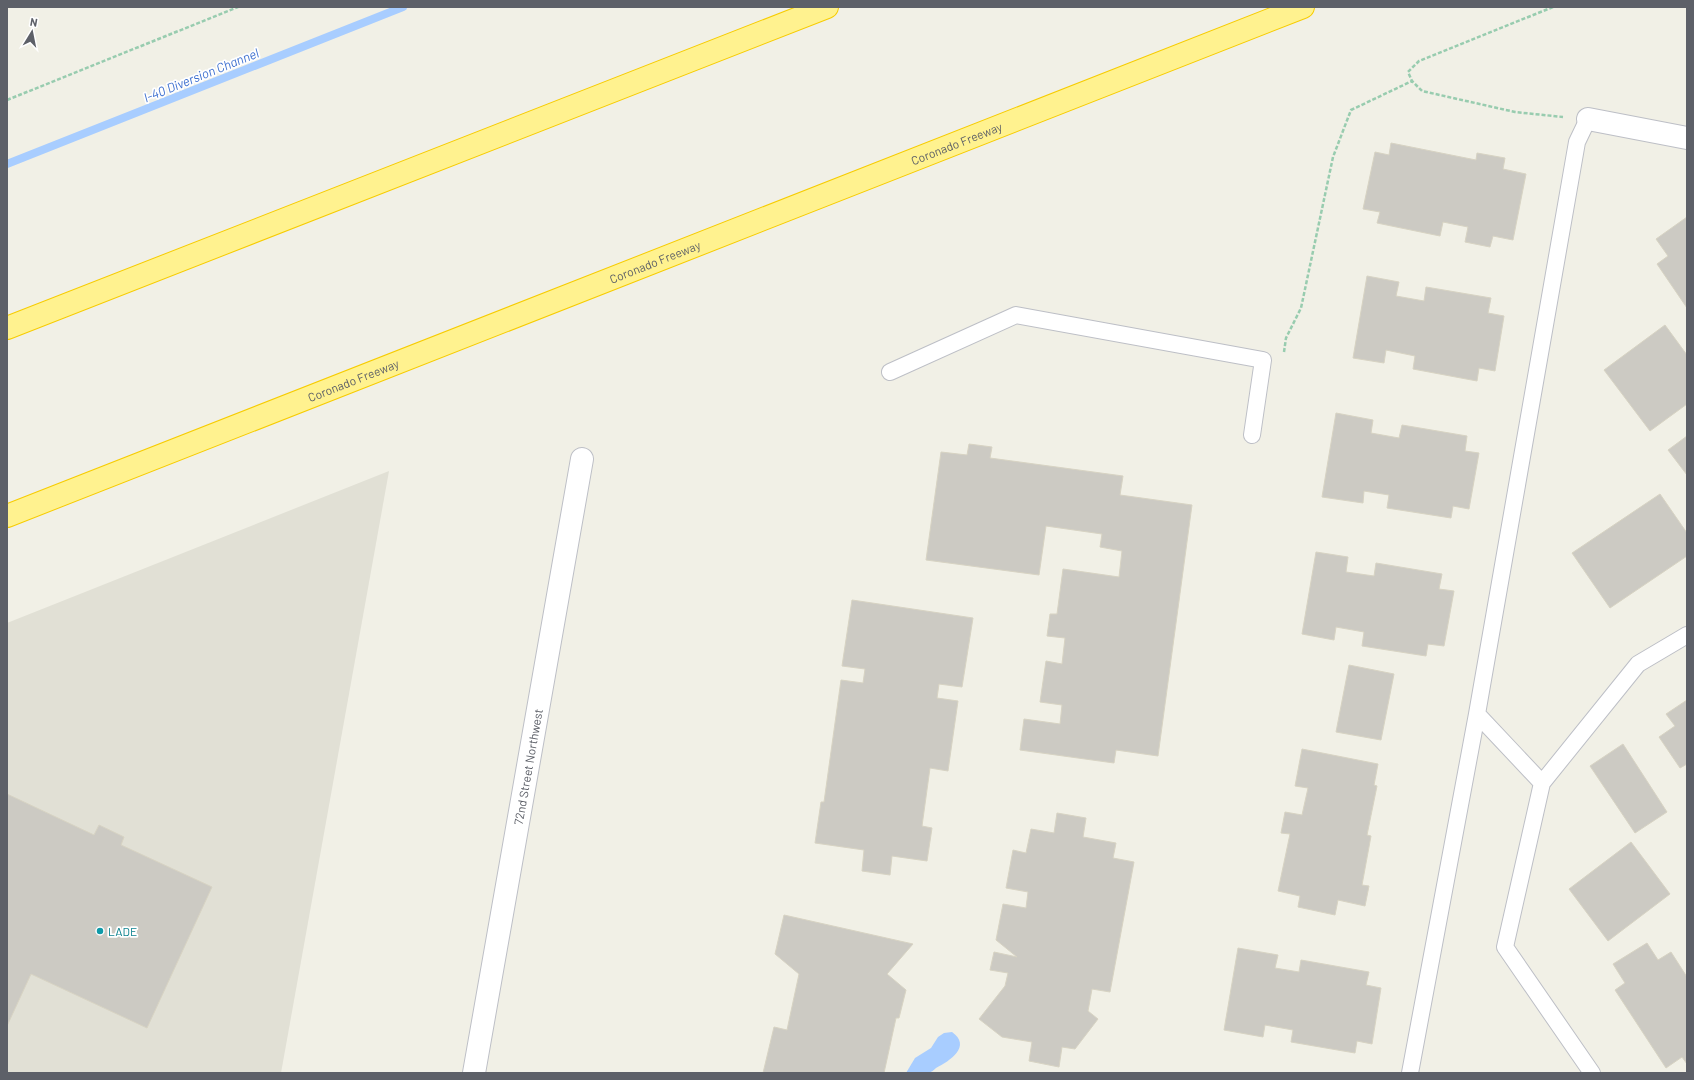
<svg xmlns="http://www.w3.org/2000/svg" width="1694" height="1080" font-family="Barlow,sans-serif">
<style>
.education{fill:#e1e0d5}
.water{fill:#a8cdff}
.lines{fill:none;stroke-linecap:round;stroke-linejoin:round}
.stream{stroke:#a8cdff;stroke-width:8}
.building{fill:#cccac3;stroke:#d7d3c3}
.service-casing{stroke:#bdbfc6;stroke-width:18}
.minor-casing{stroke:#bdbfc6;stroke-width:24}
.tertiary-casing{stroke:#bdbfc6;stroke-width:24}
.motorway-casing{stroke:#f7cc00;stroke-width:24}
.path{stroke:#98ccaf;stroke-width:2.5;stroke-dasharray:4 2;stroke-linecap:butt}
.service{stroke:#fff;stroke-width:16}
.minor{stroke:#fff;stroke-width:22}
.tertiary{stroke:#fff;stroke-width:22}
.motorway{stroke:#fff28f;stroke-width:22}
.culture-dot{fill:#0f9aa8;stroke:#fff;stroke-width:1.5}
.labels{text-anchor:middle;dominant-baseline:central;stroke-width:3.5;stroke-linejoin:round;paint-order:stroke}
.street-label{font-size:12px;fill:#5d6068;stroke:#fff}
.culture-label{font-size:12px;fill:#0d838f;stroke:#fff;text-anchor:start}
.water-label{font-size:13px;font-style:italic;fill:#3e70cf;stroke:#fff}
</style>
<rect width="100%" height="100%" fill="#f1f0e6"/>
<path class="education" d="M389,471l-108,602h-274v-450z"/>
<path class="water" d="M952,1032c20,14 -2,29 -16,36 -2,2 -5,4 -7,5 -7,1 -16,0 -23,0l9,-15 16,-10 7,-11 6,-4z"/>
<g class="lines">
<path class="stream" d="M7,164l396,-157"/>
</g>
<path class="building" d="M1391,143l85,17 1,-7 28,5 -2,11 23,5 -13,66 -20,-4 -3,11 -25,-5 3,-15 -25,-5 -3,14 -63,-13 3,-11 -17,-3 12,-57 14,3z
M1687,217v91l-30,-44 11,-8 -12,-17z
M1367,276l32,6 -3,14 28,5 2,-14 65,11 -3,15 16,3 -9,55 -16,-3 -2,13 -64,-12 2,-13 -29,-6 -2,13 -31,-5z
M1665,325l22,30v49l-37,27 -46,-61z
M1336,413l37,7 -2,13 28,5 3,-13 65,11 -2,15 14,2 -10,56 -16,-3 -2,12 -64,-10 2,-13 -25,-4 -1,12 -41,-6z
M1687,436v39l-19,-25z
M969,444l23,3 -2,11 133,18 -3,19 72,10 -34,251 -42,-6 -2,13 -94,-13 4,-31 36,5 2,-19 -22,-3 6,-41 16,3 3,-26 -18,-2 3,-22h7l6,-45 56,8 3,-26 -22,-4 2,-13 -56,-8 -7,49 -113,-15 15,-108 26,3z
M1660,494l27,39v23l-77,52 -38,-55z
M1316,552l32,5 -2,15 28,4 2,-13 66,11 -3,15 15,2 -10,55 -16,-2 -2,12 -64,-10 2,-14 -28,-5 -2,13 -32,-6z
M852,600l121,18 -11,69 -23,-3 -2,14 21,3 -10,70 -18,-3 -8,58 10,2 -5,33 -35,-5 -2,19 -28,-4 2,-21 -49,-7 6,-41h3l17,-122 22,3 2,-14 -23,-3z
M1349,665l45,9 -13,66 -45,-8z
M1687,700v64l-7,4 -21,-31 16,-11 -9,-12z
M1623,744l44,68 -32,21 -45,-67z
M1302,749l76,15 -4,21 3,1 -10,49 4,1 -9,49 7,1 -4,20 -27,-6 -3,15 -37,-8 2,-11 -22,-5 12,-57 -9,-1 4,-21 17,3 6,-27 -13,-2z
M7,794l87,41 5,-10 25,12 -3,8 91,42 -65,141 -116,-54 -24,52z
M1057,813l29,5 -3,19 33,6 -3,15 21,4 -24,130 -18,-3 -4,22 10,8 -23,30 -13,-2 -3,20 -30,-6 3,-19 -30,-5 -23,-18 26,-33 3,-13 -18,-3 4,-18 23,5 -21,-17 7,-36 23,4 2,-16 -22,-4 7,-38 13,3 5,-24 23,4z
M1631,842l39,52 -62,47 -39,-52z
M784,915l129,29 -26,30 19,16 -7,28h-3l-12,55h-121l11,-46 13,3 12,-56 -24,-20z
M1647,943l11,17 13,-8 16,25v87l-5,-7 -16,11 -51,-78 10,-7 -12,-19z
M1238,948l40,7 -3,13 24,4 2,-12 68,12 -3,13 15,3 -9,56 -15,-3 -2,12 -64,-11 2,-12 -28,-5 -2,12 -39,-7z"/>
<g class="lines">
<defs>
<path id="service" d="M890,372l126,-57 247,45 -11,75
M1477,714l65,69
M1410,1073l67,-359 100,-572 11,-23
M1592,1073l-87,-126 37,-164 96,-119 49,-29"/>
<g id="minor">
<path id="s1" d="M474,1073l108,-614"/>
</g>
<path id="tertiary" d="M1588,119l99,19"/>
<g id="motorway">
<path d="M7,328l820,-321"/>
<path id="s2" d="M7,516l1296,-509"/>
</g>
</defs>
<use href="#service" class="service-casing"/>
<use href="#minor" class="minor-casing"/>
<use href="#tertiary" class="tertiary-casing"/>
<use href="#motorway" class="motorway-casing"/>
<path class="path" d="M1553,7l-134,54 -11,11 4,9 10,10 93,21 48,5
M7,100l231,-93
M1284,352l2,-14 15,-30 32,-151 18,-47 61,-29"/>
<use href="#service" class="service"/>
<use href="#minor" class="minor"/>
<use href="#tertiary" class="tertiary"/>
<use href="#motorway" class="motorway"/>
</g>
<circle class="culture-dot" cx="100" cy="931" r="4"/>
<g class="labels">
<g class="street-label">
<text stroke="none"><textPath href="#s2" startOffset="1020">Coronado Freeway</textPath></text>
<text stroke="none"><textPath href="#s2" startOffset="696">Coronado Freeway</textPath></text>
<text stroke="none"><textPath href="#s2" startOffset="372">Coronado Freeway</textPath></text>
<text stroke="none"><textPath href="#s1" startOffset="311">72nd Street Northwest</textPath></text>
</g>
<g class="culture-label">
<text x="108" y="931">LADE</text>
</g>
<g class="water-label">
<text transform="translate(201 75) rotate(-22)">I-40 Diversion Channel</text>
</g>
</g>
<rect width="1694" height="1080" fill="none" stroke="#5d6068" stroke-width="16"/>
<g transform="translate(32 32) rotate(10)" stroke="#ffffff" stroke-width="3" paint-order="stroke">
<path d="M0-3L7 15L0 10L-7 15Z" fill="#5d6068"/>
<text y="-6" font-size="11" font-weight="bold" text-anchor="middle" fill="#5d6068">N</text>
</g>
</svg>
